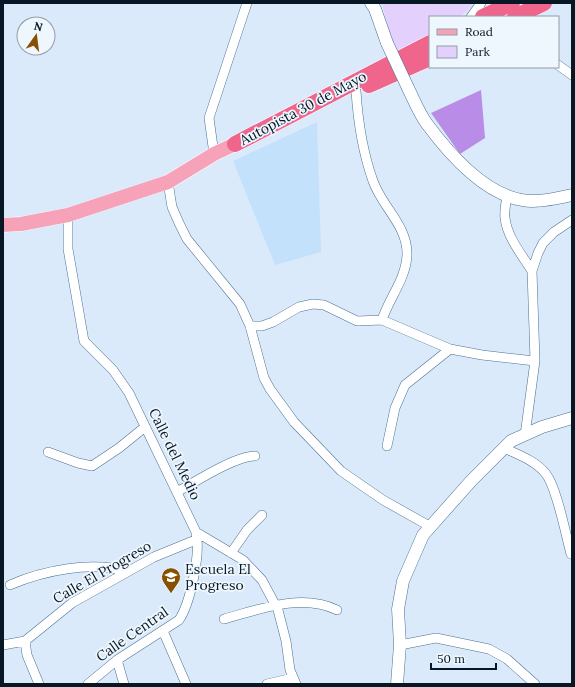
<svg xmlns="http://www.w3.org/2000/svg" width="575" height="687" font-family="Lora,serif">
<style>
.built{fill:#c4e1fb}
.green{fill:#e4d0fc}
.forest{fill:#b98de7}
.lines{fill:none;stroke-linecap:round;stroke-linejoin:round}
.street-casing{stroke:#4b7192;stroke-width:10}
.secondary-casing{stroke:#4b7192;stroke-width:13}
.primary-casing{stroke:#fff;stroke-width:15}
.highway-casing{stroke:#fff;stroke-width:17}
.street{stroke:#fff;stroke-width:9}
.secondary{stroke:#fff;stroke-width:12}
.primary{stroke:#f6a3ba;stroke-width:14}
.highway{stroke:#f0658c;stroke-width:16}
.secondary-bridge-casing{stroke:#4b7192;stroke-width:13;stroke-linecap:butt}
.secondary-bridge{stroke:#fff;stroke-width:12}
.labels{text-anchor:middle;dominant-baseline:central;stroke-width:3.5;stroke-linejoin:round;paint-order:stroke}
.street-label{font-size:14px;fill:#071724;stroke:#eef6fe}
.poi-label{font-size:14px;fill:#071724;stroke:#eef6fe;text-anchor:start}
</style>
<rect width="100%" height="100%" fill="#daeafa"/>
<path class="built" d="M317,122l4,130 -46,13 -42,-104z"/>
<path class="green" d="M382,3h91c-10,19 -24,14 -43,14v17l-33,17 -9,-23z"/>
<path class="forest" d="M481,90l4,48 -25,16 -29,-41z"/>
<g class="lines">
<defs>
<path id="street" d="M471,17l10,-14
M558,65l14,10
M356,91c2,31 7,62 17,90 9,26 35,45 34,74 -1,24 -18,43 -25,65
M214,154l-5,-36 38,-115
M168,182l4,25 7,16 8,16 53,65 10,22 14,52 6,11 24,33 47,49 42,29 48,27
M507,196c-1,7 -3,15 -2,22 2,19 17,37 27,53
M68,215v34l16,92 29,29 16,23 67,139 47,28 19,20 16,30 8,31 4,29 6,14
M250,326h12l11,-4 26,-15 14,-3 11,1 33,16 25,-1 68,29 32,6 53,6
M525,435l10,-74 -3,-90 6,-18 5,-10 11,-11 18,-12
M387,446l8,-38 10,-23 45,-36
M504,448c15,7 32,13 42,26 11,14 20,62 25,80
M48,452l30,11 14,3 27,-18 26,-21
M177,492c18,-10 58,-36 78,-36
M231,553l16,-23 15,-15
M10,585c32,-14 83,-25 117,-13
M224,619c36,-10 78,-26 113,-9
M163,631l23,53
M25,641l2,14 12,29
M3,645l22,-4 47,-38 82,-46 44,-18
M400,645l36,-7 53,11 18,10 28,25
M117,660l7,24
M88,684l29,-24 62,-40c11,-16 22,-67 17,-86
M267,684l26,-6"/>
<path id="secondary" d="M371,3l4,6 12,34
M408,88c6,12 11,25 19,36 23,31 63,77 106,77 13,0 26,-3 39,-6
M397,684l3,-39 -2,-36 5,-28 20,-46 48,-54 40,-40 31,-14 30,-9"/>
<path id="primary" d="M3,225l18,-1 47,-9 100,-33 46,-28 21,-10"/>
<path id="highway" d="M483,17l29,-14
M515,17l29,-14
M369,85l61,-27
M235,144l195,-101"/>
</defs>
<use href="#street" class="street-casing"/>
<use href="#secondary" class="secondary-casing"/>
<use href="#primary" class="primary-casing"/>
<use href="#highway" class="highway-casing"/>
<use href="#street" class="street"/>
<use href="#secondary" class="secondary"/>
<use href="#primary" class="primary"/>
<use href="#highway" class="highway"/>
<defs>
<path id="secondary-bridge" d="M387,43l21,45"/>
</defs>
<use href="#secondary-bridge" class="secondary-bridge-casing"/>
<use href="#secondary-bridge" class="secondary-bridge"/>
</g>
<defs>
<symbol id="school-pin" viewBox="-11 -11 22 30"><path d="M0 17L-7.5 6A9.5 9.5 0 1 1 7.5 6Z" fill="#885101" stroke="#eef6fe"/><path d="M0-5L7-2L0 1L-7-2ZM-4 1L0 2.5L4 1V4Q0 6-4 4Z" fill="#fff"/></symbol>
</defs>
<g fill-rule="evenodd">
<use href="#school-pin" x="160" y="566" width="22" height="30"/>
</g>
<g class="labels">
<g class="street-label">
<text transform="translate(303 108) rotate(-28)">Autopista 30 de Mayo</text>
<text transform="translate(175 454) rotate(64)">Calle del Medio</text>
<text transform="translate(102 572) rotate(-30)">Calle El Progreso</text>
<text transform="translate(132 634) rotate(-35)">Calle Central</text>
</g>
<g class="poi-label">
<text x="185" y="569">Escuela El<tspan x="185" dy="16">Progreso</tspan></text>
</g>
</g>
<rect width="575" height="687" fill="none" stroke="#071724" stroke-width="8"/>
<rect x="429" y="16" width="130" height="52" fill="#eef6fe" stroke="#929da7"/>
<rect x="437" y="29" width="20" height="6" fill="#f6a3ba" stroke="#929da7"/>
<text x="465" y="36" font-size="12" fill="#071724">Road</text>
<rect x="437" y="46" width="20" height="12" fill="#e4d0fc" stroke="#929da7"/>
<text x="465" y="56" font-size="12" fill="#071724">Park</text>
<g transform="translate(36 36) rotate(14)"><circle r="19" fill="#eef6fe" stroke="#929da7"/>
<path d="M0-3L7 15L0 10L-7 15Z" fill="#885101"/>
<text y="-6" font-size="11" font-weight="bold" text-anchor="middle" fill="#071724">N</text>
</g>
<path d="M431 663v6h65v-6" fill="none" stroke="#071724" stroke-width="2"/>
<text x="437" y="663" font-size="12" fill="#071724" stroke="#eef6fe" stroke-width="3" paint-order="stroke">50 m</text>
</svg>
